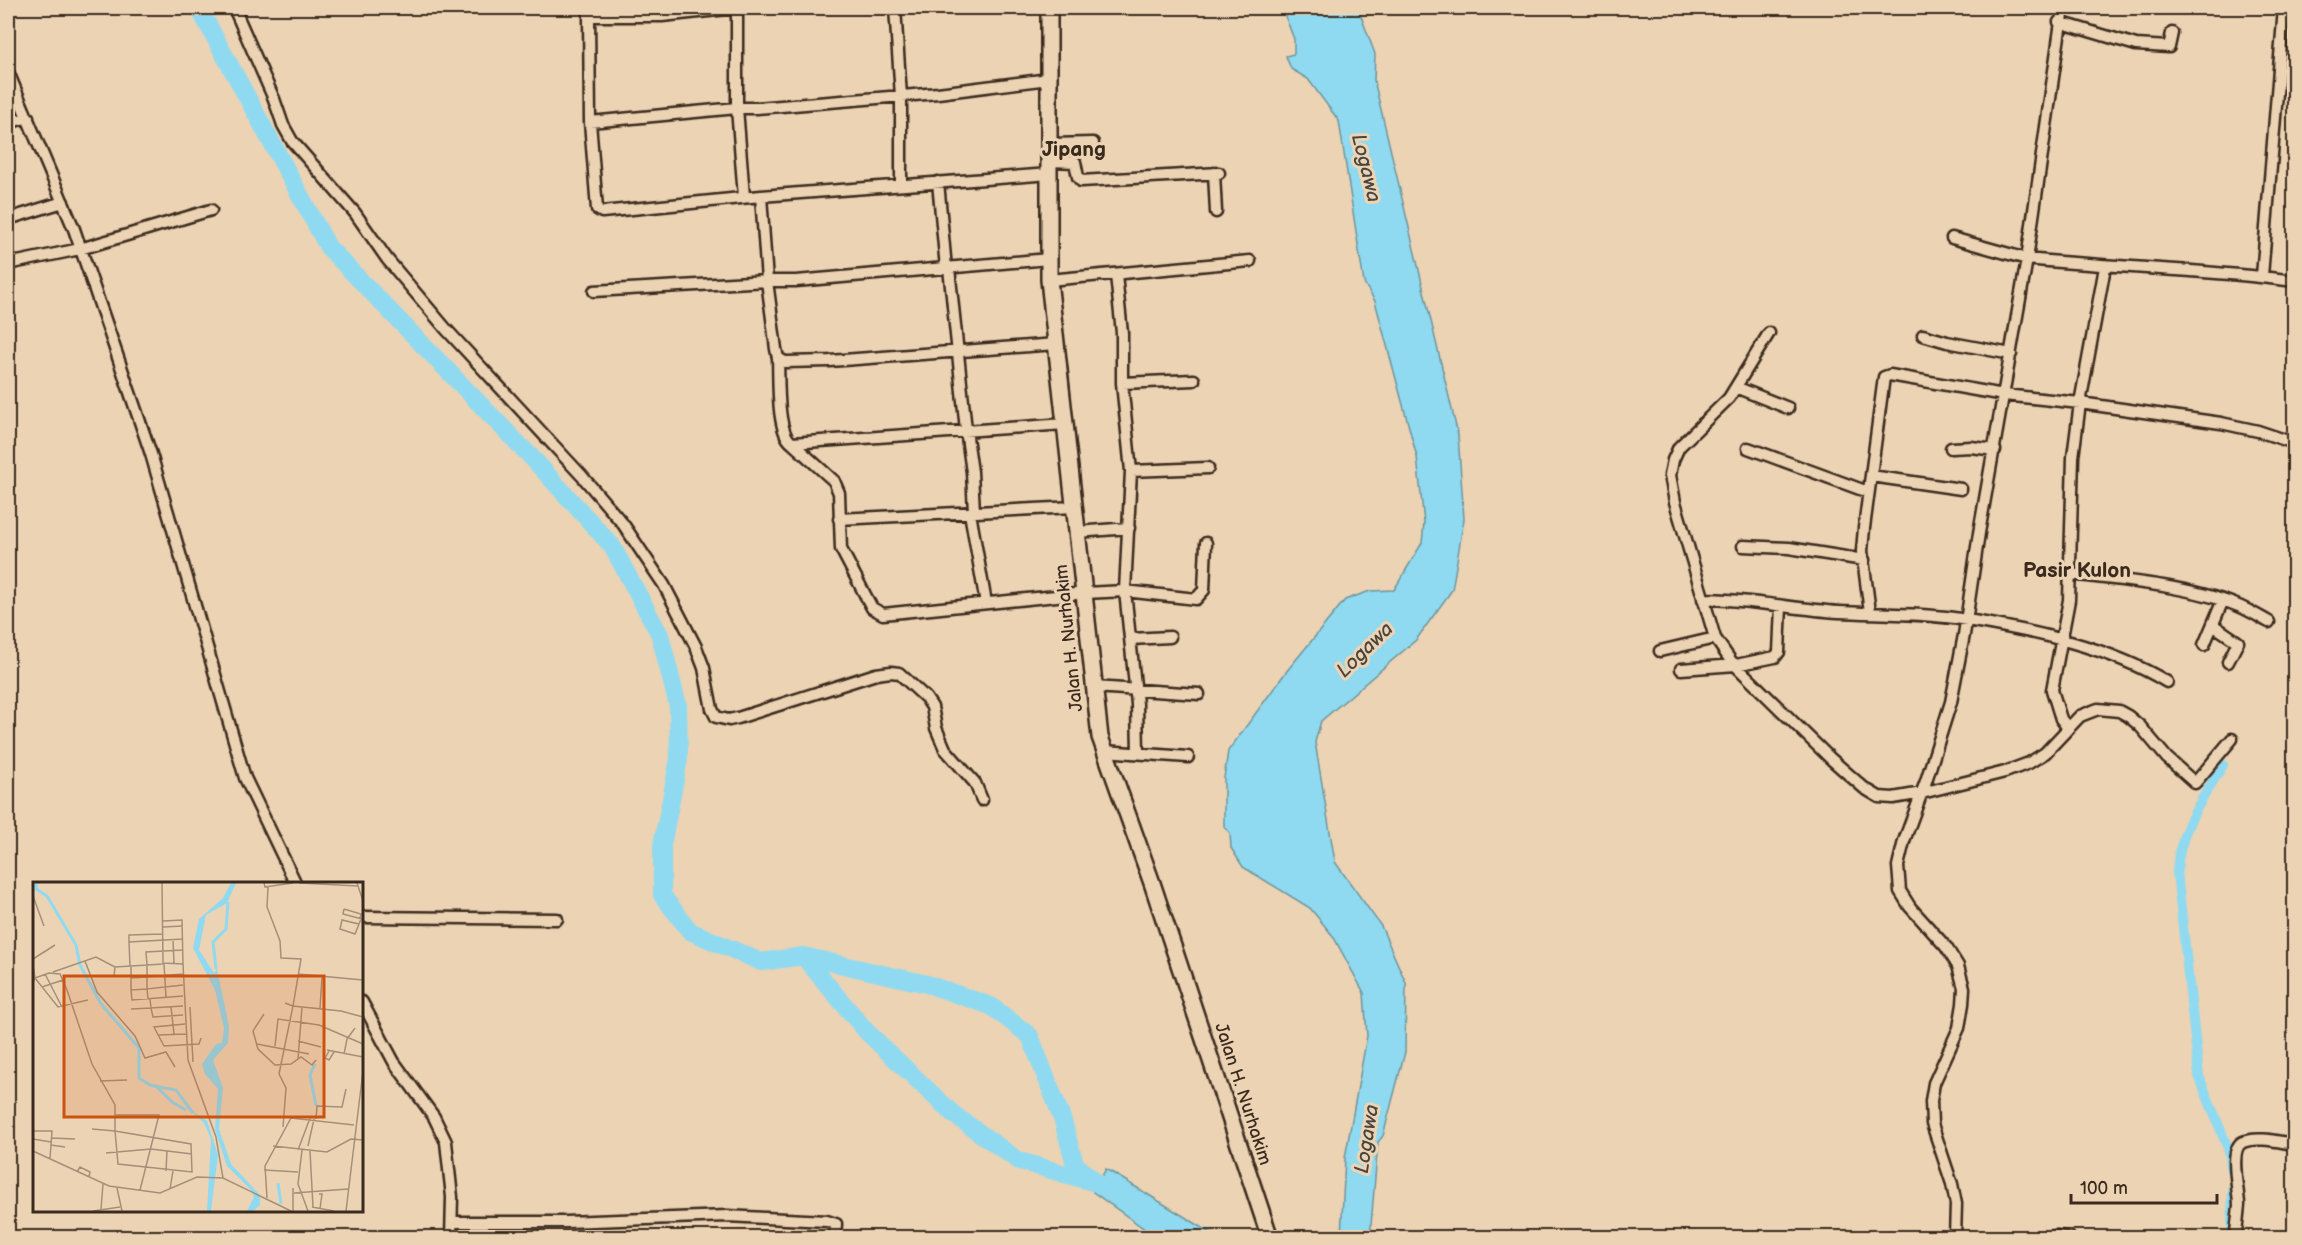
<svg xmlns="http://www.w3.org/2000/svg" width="2302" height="1245" font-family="'Balsamiq Sans',sans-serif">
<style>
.water{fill:#8fdaf0;stroke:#6d949c;stroke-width:1.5}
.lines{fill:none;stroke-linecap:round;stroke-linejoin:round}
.canal{stroke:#8fdaf0;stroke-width:10}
.river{stroke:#8fdaf0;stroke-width:18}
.minor-casing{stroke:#3b2a1e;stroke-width:15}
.secondary-casing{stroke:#3b2a1e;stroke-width:20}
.minor{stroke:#ecd3b4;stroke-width:10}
.secondary{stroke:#ecd3b4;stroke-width:15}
.labels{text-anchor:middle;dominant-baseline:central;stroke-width:6;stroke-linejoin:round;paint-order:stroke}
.street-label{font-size:18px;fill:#3b2a1e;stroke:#ecd3b4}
.water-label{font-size:20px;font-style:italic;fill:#48443e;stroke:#ecd3b4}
.quarter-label{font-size:21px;font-weight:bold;fill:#3b2a1e;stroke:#ecd3b4}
.inset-river{fill:none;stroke:#8fdaf0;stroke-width:3}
.inset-road{fill:none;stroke:#a58f78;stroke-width:1.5}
.view{fill:#ce520f;fill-opacity:0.15;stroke:#ce520f;stroke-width:3}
.inset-edge{fill:none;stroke:#3b2a1e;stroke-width:3}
</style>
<rect width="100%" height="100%" fill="#ecd3b4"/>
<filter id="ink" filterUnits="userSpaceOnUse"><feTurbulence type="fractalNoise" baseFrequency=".0167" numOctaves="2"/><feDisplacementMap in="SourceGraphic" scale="12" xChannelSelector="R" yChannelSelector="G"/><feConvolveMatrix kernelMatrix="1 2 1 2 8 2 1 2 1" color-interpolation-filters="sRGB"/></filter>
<g filter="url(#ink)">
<path class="water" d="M1282,8h76l17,46 -1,26 84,355 6,84 -12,71 -36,50 -95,81 -6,21 20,120 46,64 25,57 -1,69 -22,84 -5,6 -8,95h-29l4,-79 22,-122 -3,-43 -31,-57 -23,-28 -67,-41 -12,-19 -1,-15 -6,-7v-48l4,-27 58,-79 59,-72 25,-9 24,-1 28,-47 2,-20 -7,-66 -42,-156 -11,-18 -25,-162 -31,-42 -17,-10 -5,-13 8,-2v-15z
M1106,1169l112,68h-62l-63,-45z"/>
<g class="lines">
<path class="canal" d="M2223,765c-21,35 -44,64 -46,107l22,204 30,75 3,20
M2232,1228l1,-38"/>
<path class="river" d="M199,8l129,239 208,215 76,84 48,89 18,71 1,53 -17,86v50l28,36 71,31 42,-6 124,28 64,22 39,30 32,82 13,46 22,19 21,13
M803,956l64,76 86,82 66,47 74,21"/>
<defs>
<path id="minor" d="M234,8l40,91 9,26 9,16 63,72 32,46 59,70 136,147 41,48 41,61 32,62 8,21 8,41 4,8 13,3 9,-2 138,-44 15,-2 8,1 27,25 6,9 4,21 9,21 30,34 7,17
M588,8l1,7 2,1h71l75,-8v100h20l181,-15 111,-14
M895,8l6,88v89
M2063,8l-36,251c89,9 179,10 267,22
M589,16l1,106 147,-14 7,89
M2059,22l77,23 33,2 3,-14
M8,72l66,157 77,225 94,324 51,106
M590,122l7,87 5,3 159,-16 289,-22
M8,123l20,-6
M1050,144l43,-1
M1050,161l25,1 3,15 3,4 138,-8
M1214,173l2,39
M938,182l8,86
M761,196l6,85h29l253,-22
M8,219l55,-17
M1952,238l75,21 -48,274 -15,102 -13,67 -25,79 -22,60 -6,25 2,25 10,16 36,40 12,19 6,22 -1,16 -4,24 -25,55 -3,18 1,23 20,60 4,20 -1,34
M8,264l72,-15 131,-39
M949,268l17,162 6,42 2,40
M1116,275l6,58v50l9,88 -6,120 12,113 1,49
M2262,276l22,-268
M1049,280l201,-19
M594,291l173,-10 9,68 2,9 7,4 45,-1 226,-17
M1769,333l-40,65 -50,49 -6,13 -3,15 5,27 40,136 16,23 100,98 33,29 15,9 14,1 29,-5 83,-21 24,-9 16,-10 35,-37 18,-7 21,2 9,5 12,10 27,32 28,25 37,-44
M1923,335l24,7 64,12
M778,358c1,20 -2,74 14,85
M1122,383l72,-3
M1738,388l50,20
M1065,424l-273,19 42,38 5,12 2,56 31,59 11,6 202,-21 40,-2 71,8 8,-9 2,-47
M1748,448l120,44
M1951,448l20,-1 24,3
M1131,471l77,-3
M1871,476l90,13
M970,513l16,90
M839,519l236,-12
M1077,532l52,-4
M1743,546l46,2 75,12
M2070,574c51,6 119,12 166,31 11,4 22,11 33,17
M1703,599c46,0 91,10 136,13 41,2 88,1 128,8 67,11 142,27 200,62
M1870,612l-8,-61 2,-23 20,-151 6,-2 114,20 76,8 141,20 37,8 36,12
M2213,625l25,17 -10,20
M1130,639l40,-2
M2204,645l19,-45
M1660,651l55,-13
M1681,669l55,-4 39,-8 4,-5 2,-46
M1094,687l105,7
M2068,728l-7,-9 -9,-29 17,-90 4,-143 7,-54 25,-136
M1104,751l84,6
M362,917l195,2
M362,1002l32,60 40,55 12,25 6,55 -1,41
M452,1222h114l161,-6 100,5 9,3 -1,14
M2044,1238l12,-2 14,2
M2235,1238c2,-11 3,-23 4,-33 0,-14 -11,-57 4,-63 14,-6 37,0 51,2"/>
<path id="secondary" d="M1049,8v272l51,457 52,146 118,355"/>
</defs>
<use href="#minor" class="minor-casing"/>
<use href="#secondary" class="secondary-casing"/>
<use href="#minor" class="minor"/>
<use href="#secondary" class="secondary"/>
</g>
</g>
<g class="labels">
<g class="street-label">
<text transform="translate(1069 638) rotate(-96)">Jalan H. Nurhakim</text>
<text transform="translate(1243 1094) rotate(72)">Jalan H. Nurhakim</text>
</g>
<g class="water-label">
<text transform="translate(1366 168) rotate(76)">Logawa</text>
<text transform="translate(1365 650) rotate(-44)">Logawa</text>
<text transform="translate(1367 1139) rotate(-81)">Logawa</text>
</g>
<g class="quarter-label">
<text x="1074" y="149">Jipang</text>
<text x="2077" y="570">Pasir Kulon</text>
</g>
</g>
<g transform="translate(33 882)">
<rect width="330" height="330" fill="#ecd3b4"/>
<path d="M198,1h5l-9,20 -21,12 -7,35 15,23 3,-4 12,57 -1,17 -15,17 10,28 -4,41 12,35 29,31v10l-7,6h-6l7,-14 -3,-7 -24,-24 -12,-36 3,-41 -13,-15 -3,-10 14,-20 6,-1 2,-15 -9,-38 -22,-42 6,-29 24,-21zM156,227l18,12 11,34 -7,56h-4l4,-72 -7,-16z" fill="#8fdaf0"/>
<path class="inset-river" d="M3,1v6l11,7 29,49 4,20 21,39 38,44v30l11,7 26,5 17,23M183,87l-3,-27 13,-13 2,-27M282,182l-5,11 6,31M122,203l17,17 14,8M245,301l3,21"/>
<path class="inset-road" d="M129,1l1,80 20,1 5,96 28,77 7,41M231,1l1,4 28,-4M266,1l59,3M324,1l6,18M235,5l-1,20 13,34 1,17 20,1 -8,47 48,5 22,6M0,14l11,30M311,27l-1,5 19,5M311,27l17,5 -1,5M130,39l19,-1 1,44M326,42l-4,10 -15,-5 2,-9 17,4 2,-5M130,45l20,-1M140,57l1,24M96,60v-7l33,-1M0,77l22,-14M52,79l12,31 38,44 10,22 21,-6 9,15M0,82l2,14 14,-5 11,1 7,16 25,74 23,41v26l3,33 74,8 -1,-28 -76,-13 -23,-2M130,82l-16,1v12l36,-3M131,82l2,33M82,85l32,-2 -1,-13 37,-2M97,85l-1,-25 54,-3M98,85v11l16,-1v12l36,-4M20,90l43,-15 19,10 -1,9M12,92l17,33M265,92l65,6M98,96v12l16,-1 1,10M0,101l2,-5 23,29 30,-7M9,105l21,-7M98,108l1,10 51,-4M117,117l1,9 32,-2M138,125l3,27M157,125l3,55M287,126l2,-31M98,127l20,-1 2,9 30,-2M231,132l-11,17 5,18 17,16 16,-1 10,-7 11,8 4,-5M152,142l-31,3 10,19 35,-2 2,-6M126,153l27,-1M265,159l23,6M224,162l52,10M242,164l3,-27 41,6 44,19M294,168l36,7M296,169l-4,7 4,2 5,-8M311,172l3,-15 8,-11M265,177l4,-52M67,199l27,-1M82,233h44l-19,75M283,237l1,-13 25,1 4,-18M250,245l3,-39 -7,-14 14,-68 -8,-3M0,249h19l-1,14M18,256l24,1M0,257l18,3M240,264l54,6 24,-13 12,1M275,264l6,-27M265,268l12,-32M269,268l-4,34 10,27M0,269l76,35 51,7 37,-16 26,1 68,33M277,269l3,56M73,271l45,-4 41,5M17,276l1,-13 14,2M231,288l34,2M133,289l1,-20M44,290l3,-5 10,5 -1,5M84,306l5,23M137,307l3,-18M261,311l54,-4M286,312h3l-2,15M234,316l-2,-32 26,-48 63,7M279,325l22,4M68,327l2,-25M60,329l27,-4M260,329v-23M313,329l17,-140"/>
<path class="view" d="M31,94h260v141h-260z"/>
<rect width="330" height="330" class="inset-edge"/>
</g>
<rect width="2302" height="1245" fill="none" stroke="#ecd3b4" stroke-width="30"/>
<rect x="15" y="15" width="2272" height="1215" fill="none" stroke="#3b2a1e" stroke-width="2" filter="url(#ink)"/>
<path d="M2071 1194v9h146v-9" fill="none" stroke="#3b2a1e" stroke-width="3"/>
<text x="2080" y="1194" font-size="18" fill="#3b2a1e" stroke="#ecd3b4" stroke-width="4.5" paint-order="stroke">100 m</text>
</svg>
